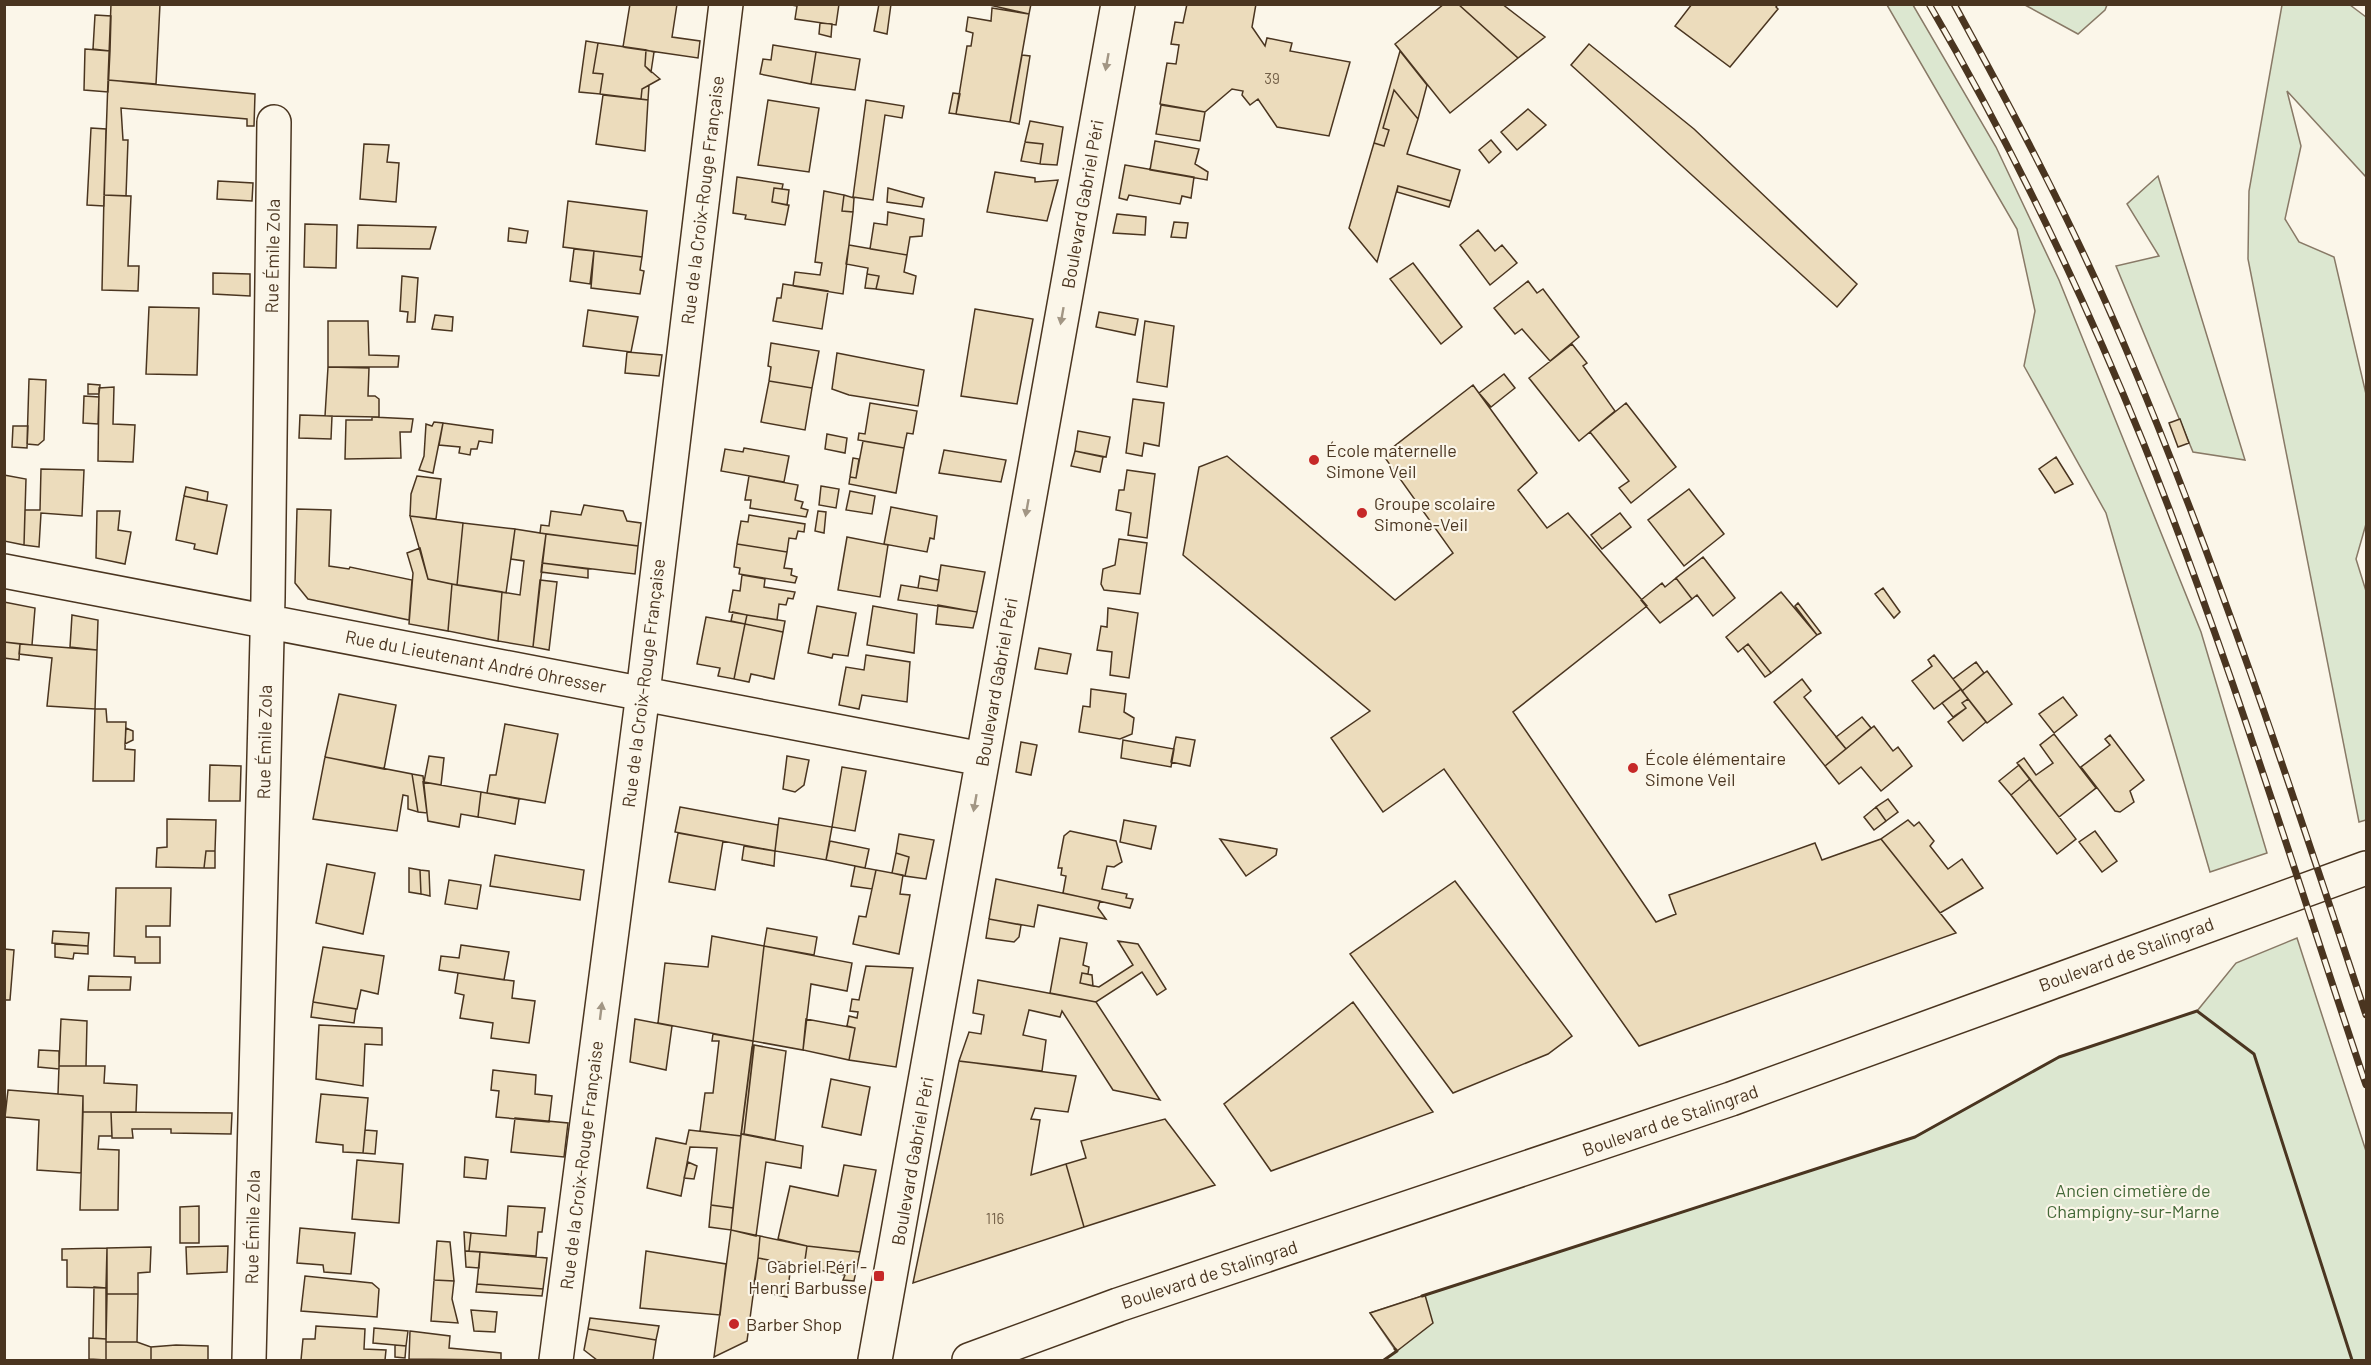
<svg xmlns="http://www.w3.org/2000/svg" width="2371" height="1365" font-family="Barlow,sans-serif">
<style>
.green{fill:#dce7d0;stroke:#887966;stroke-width:1.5}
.building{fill:#ecdcbc;stroke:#4a3520;stroke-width:1.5}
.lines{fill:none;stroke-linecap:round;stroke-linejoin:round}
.street-casing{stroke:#4a3520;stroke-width:36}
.secondary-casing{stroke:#4a3520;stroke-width:36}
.street{stroke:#fbf6e9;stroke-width:33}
.secondary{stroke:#fbf6e9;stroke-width:33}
.rail-casing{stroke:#4a3520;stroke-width:7}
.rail{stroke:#fbf6e9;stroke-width:4.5;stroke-dasharray:14;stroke-linecap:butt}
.wall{stroke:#4a3520;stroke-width:3}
.oneway{fill:#a29684}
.poi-dot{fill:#c62828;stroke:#fbf6e9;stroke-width:2}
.labels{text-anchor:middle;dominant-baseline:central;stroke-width:4.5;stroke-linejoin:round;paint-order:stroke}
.number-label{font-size:15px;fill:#725f47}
.street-label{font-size:18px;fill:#4a3520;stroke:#fbf6e9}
.poi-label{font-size:18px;fill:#4a3520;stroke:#fbf6e9;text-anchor:start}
.park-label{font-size:18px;fill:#436837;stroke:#fbf6e9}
</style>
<rect width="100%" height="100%" fill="#fbf6e9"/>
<path class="green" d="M1887,5h26l83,142 63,133 142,352 66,221 -57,19 -104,-359 -82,-147 11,-55 -18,-82z
M2025,5h82l-2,5 -27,24z
M2282,5h68l16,12v160l-79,-86 14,55 -16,73 14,23 35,15 32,137v130l-10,35 10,32v229l-7,2 -111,-563 1,-68z
M2158,176l87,284 -52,-8 -77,-186 43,-10 -32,-52z
M2297,938l69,213v209h-982l12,-9 -26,-38 545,-176 144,-80 138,-46 39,-48z"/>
<path class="building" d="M111,4h49l-4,80 -48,-4z
M630,4h47l-5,33 28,4 -2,17 -75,-11z
M786,4h53l-3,21 -41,-6 2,-13z
M879,4h12l-4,30 -13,-3z
M985,4h46l-2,10z
M1187,4h69l-4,23 13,19 2,-8 25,5 -2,8 60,11 -21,74 -52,-9 -19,-28 -8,6 -8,-10 1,-4 -11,-2 -27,23 -45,-8 7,-41 9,1 3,-19 -8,-1 4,-22 8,1z
M1444,4h14l60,54 -68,55 -55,-69z
M1458,4h44l43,33 -27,21z
M1692,4h86l-2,3 2,2 -48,58 -55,-41z
M992,8l37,6 -19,108 -54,-8 11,-68h4l2,-13 -7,-2 2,-14 23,4z
M95,15l16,1 -1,35 -17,-2z
M820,23l12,1 -1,13 -12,-3z
M586,41l12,2 -5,30 10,1 -3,20 -21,-2z
M598,43l48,7 -1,16 15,13 -18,10 -1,10 -41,-5 3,-20 -10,-1z
M1589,44l105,85 163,155 -20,23 -266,-242z
M773,45l43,7 -5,32 -51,-10 3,-15 8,1z
M85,49l25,2 -2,41 -24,-2z
M646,50l8,2 -3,20 -6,-6z
M1400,51l27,34 -9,34 -24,-29 -11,38 6,2 -5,16 -10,-3z
M816,52l44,7 -5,31 -44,-6z
M1022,55l8,1 -11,68 -9,-2z
M108,80l147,14 -1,32h-7v-7l-126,-11 2,32h5l-2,56 -22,-1z
M649,85l-1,15 -7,-1 1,-10z
M1394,90l24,29 -11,35 53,16 -9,31 -53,-15 -21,76 -28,-34 25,-85 10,3 5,-16 -6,-2z
M953,93l7,1 -4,20 -7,-1z
M603,95l45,5 -3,51 -49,-7z
M768,100l51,8 -10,64 -51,-7z
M866,100l38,6 -2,12 -17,-3 -12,85 -20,-3z
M1161,105l44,7 -5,29 -44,-7z
M1528,109l18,16 -29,25 -16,-18z
M1030,121l33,6 -6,38 -17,-1 3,-20 -18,-2z
M91,128l15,1 -2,77 -17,-1z
M1491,140l10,12 -12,11 -10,-13z
M1155,141l44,8 -4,15 13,8 -1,8 -57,-10z
M1025,142l18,2 -3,20 -19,-3z
M364,144l25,1 -2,17 12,1 -3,39 -36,-3z
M1125,165l69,12 -3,21 -9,-2 -2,8 -51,-9 -2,5 -8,-2z
M995,172l40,6v4l23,-2 -11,41 -60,-9z
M737,177l46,7 -1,5 -8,-1 -2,14 17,3 -4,20 -40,-6 1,-4 -13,-2z
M218,181l35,2 -1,18 -35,-2z
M1398,186l53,15 -2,6 -52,-15z
M774,188l15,2 -2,15 -15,-3z
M888,188l36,10 -2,9 -35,-5z
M824,191l20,4 -2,16 11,1 -10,82 -50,-8 2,-14 25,3 2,-12 -7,-1z
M104,195l27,1 -3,70h11l-1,25 -36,-1z
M844,195l10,3 -1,14 -11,-1z
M568,201l79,10 -5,46 -79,-10z
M888,212l36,7 -2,17 -12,1 -3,18 -37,-6 4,-26 13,2z
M1117,214l29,3 -1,18 -32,-2z
M1174,222l14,1 -2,15 -15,-1z
M305,224l32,1 -1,43 -32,-1z
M358,225l78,2 -6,22 -73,-1z
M509,228l19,3 -2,12 -18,-2z
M1478,230l17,21 7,-6 15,18 -27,22 -30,-40z
M849,245l58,10 -3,17 12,4 -3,18 -37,-5 3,-13 -12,-2 1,-6 -22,-4z
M574,249l20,2 -4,33 -20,-3z
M594,251l48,6 -2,13 4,1 -4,23 -49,-6z
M1413,263l49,64 -21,17 -51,-65z
M213,273l37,1v22l-37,-2z
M867,274l12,2 -3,13 -11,-1z
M402,276l16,2 -3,44h-8l1,-10 -8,-1z
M1528,281l9,12 6,-4 36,48 -29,24 -28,-32 -7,5 -21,-26z
M783,284l45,7 -6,38 -49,-8 4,-23h4z
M149,307l50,1 -2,67 -51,-1z
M975,309l58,10 -16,85 -56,-8z
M588,310l50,7 -7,35 -48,-6z
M1099,312l39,7 -3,16 -39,-8z
M435,315l18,2 -1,14 -20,-2z
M328,321h40l1,34 30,1 -1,11h-70z
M1145,321l29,5 -7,61 -30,-5z
M771,343l48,8 -7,37 -43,-7 2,-14 -3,-1z
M1572,344l15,19 -4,3 32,45 -36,30 -50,-63z
M627,352l35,3 -3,21 -34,-3z
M837,353l87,17 -6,36 -69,-11 -17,-6z
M328,367l41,1 -1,28h7l4,3v18l-54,-1z
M1504,374l11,14 -24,19 -12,-14z
M29,379l17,1 -2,60 -6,5 -11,-1z
M769,381l43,7 -7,42 -44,-8z
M88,384l12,1 -1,9h-11z
M1473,385l64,88 -19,17 29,38 21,-15 79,93 -134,106 143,210 20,-8 -7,-19 146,-52 7,17 59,-21 75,94 -317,113 -195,-277 -61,43 -52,-74 39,-27 -187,-156 16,-88 28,-11 168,144 58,-47 -70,-98z
M114,387l-1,37 22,1 -2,37 -35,-1 1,-73z
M84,396l15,1 -1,27 -15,-1z
M1133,399l31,4 -5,43 -15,-3 -2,13 -16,-3z
M870,403l47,8 -4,23 -6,-1 -3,15 -46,-8 1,-7 6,1z
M1626,403l50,64 -45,36 -12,-15 10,-7 -39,-49z
M300,415l32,1 -1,23 -32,-1z
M372,417l41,2 -2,13h-11l1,26 -56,1 1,-39h26z
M2180,419l9,24 -11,4 -9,-24z
M434,422l9,1 -10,50 -14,-3 5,-14 2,-32 6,2z
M443,423l50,7 -1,13 -13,-2 -2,8h-6l-1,6 -11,-2 1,-6 -21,-2z
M13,426h15l-1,22 -15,-1z
M1078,431l32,6 -4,20 -31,-6z
M827,434l20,4 -2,15 -20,-4z
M863,441l41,7 -8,45 -47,-9 1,-7 6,1z
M744,448l45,8 -5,26 -63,-11 4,-22 18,3z
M944,450l62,10 -5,22 -62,-9z
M1075,451l28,6 -3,15 -29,-6z
M2056,457l17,27 -18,9 -16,-24z
M853,458l6,1 -3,19 -6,-1z
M41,469l43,1 -2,46 -41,-3 -2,34 -15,-2 1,-35h15z
M1127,470l28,4 -8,64 -19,-3 3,-22 -15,-3 3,-20h5z
M4,475l22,4 -2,66 -20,-4z
M417,476l24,3 -5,40 -26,-3 1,-22z
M749,476l49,9 -3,15 8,2 -2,6 7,2 -2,7 -56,-9 1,-8h-6z
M821,486l18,3 -3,19 -17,-3z
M186,487l22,5 -1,9 -23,-5z
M1689,489l35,45 -40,32 -36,-46z
M850,491l25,5 -3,18 -26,-4z
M184,496l43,9 -10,49 -23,-5 1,-5 -19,-4z
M584,505l39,6 4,10 14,2 -3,23 -98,-13 1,-8 8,1 2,-15 30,4z
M891,507l46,9 -3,23 -4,-1 -3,14 -43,-8z
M297,509l34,1 -2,56 20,3 1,-2 62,13 -3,40 -101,-21 -13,-16z
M97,511h23l-2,19 13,2 -6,32 -29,-6z
M818,511l8,1 -2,21 -9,-2z
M1620,513l11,14 -29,22 -11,-14z
M749,515l56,9 -1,8 -6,-1 -2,8 -7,-1 -2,14 -50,-8 4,-23 7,1z
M410,516l53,7 -6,62 -29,-6z
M463,523l52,6 -9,64 -49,-8z
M515,529l31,5 -13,113 -35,-6 4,-49 18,3 4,-34 -13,-2z
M546,534l92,12 -3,28 -93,-11z
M847,537l41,8 -8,52 -42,-7z
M1119,539l28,4 -7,51 -36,-4 -3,-6 2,-15 12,-4z
M737,544l50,8 -3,16 8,1 -1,6 6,2 -2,6 -56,-9 1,-6 -6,-1z
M420,548l8,31 24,5 -4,47 -39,-7 4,-51 -6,-20z
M1703,557l32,41 -22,18 -16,-21 -5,4 -16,-21z
M542,563l46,6v9l-47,-6z
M941,565l44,7 -8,40 -79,-12 3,-15 36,6z
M742,575l23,4 -1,8 31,5 -2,7 -5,-1 -2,7 -7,-1 -2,16 -48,-8 4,-22 7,1z
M920,576l19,4 -2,11 -19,-3z
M1676,578l16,21 -32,24 -19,-23 21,-17 3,4z
M540,580l17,2 -8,68 -16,-3z
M452,584l50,8 -4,49 -50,-10z
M1883,588l17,24 -6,6 -19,-24z
M1781,592l36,43 -46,38 -23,-29 -10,8 -12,-15z
M4,602l31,6 -3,37 -28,-3z
M1798,603l23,30 -4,2 -22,-29z
M938,605l39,7 -4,16 -37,-4z
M817,606l39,7 -8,43 -15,-2 -1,4 -24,-5z
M873,606l44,8 -3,39 -47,-8z
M1108,608l30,5 -9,65 -19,-3 2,-23 -15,-2 4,-24 6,1z
M733,612l14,3 -2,9 -14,-3z
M72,615l26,5 -1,30 -27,-3z
M747,615l38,6 -2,11 -38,-8z
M706,617l39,7 -11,55 -16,-3 2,-8 -23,-4z
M745,624l38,8 -9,47 -23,-5 -2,8 -15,-3z
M4,642l16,2 -1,16 -15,-2z
M20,644l77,6 -2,59 -48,-3 5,-48 -33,-4z
M1748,644l23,29 -6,4 -22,-29z
M1039,648l32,6 -4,20 -32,-5z
M866,655l44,7 -3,40 -45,-7 -3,14 -20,-4 7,-38 18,3z
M1934,655l27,34 -27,20 -22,-28 20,-15 -4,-6z
M1976,662l8,11 -22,18 -9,-12z
M1987,671l25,33 -25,19 -25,-32z
M1802,679l9,12 -7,6 42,52 -21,17 -51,-64z
M1091,689l35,5 -2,18 10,6 -2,16 -12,5 -41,-7 4,-26 7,1z
M1961,689l7,10 -6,4 4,5 -13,9 -11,-14z
M339,694l57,11 -12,64 -59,-12z
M2063,697l14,18 -23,18 -15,-19z
M1968,699l18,23 -23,19 -15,-19 18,-14 -4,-5z
M95,709h11l1,13h19l-1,27 10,1 -1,31h-41z
M1862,717l9,11 -25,21 -10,-12z
M505,724l53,10 -13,69 -58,-10 3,-18h6z
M1874,726l19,25 5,-4 14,19 -31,25 -20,-24 -22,17 -14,-18z
M126,728l7,3v9l-8,4z
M2054,734l42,54 -37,29 -42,-54 7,-5 12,17 17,-12 -13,-18z
M2110,735l34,45 -14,11 4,11 -14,10 -5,-1 -34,-44 29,-22 -5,-6z
M1176,737l19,3 -5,26 -19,-4z
M1123,740l51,9 -3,18 -50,-9z
M1021,742l16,3 -6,30 -15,-3z
M429,756l15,2 -3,27 -17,-3z
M787,756l22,4 -5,25 -9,7 -12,-3z
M325,757l87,17 6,38 -10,-3v-13l-5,-1 -6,36 -84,-12z
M210,765l31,1 -1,35h-31z
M2019,765l11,14 -19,16 -12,-14z
M842,767l24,4 -11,60 -23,-4z
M412,774l11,2 4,37 -9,-1z
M2030,779l46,60 -19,15 -46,-59z
M423,782l58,10 -3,25 -17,-3 -2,13 -31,-6z
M481,792l38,7 -4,25 -37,-7z
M1888,799l10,13 -12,9 -10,-14z
M680,807l98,18 -3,26 -100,-19z
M1876,807l10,14 -12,9 -10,-13z
M779,818l53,9 -6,33 -51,-9z
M167,819l49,1 -1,31h-9l-2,17 -48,-1 1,-19 10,-1z
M1124,820l32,6 -5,23 -31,-7z
M1908,820l6,6 5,-4 15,19 -4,5 18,23 14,-10 21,29 -43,25 -59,-74z
M1070,831l46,10 6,21 -8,5 -7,-1 -5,23 25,5 -1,4 7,1 -3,9 -67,-15 3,-17 -5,-1 1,-7h-4l6,-32z
M2095,831l22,30 -15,11 -23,-30z
M678,833l45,8 -8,49 -46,-8z
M899,834l35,6 -8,39 -21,-3 4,-19 -13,-4z
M1220,839l57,10 -1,6 -30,21z
M830,841l39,8 -4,19 -39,-8z
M744,846l31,5 -1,15 -32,-6z
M206,851h9v17h-11z
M896,853l13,4 -4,19 -13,-3z
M495,855l89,15 -4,30 -90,-14z
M327,864l48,9 -12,61 -47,-11z
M855,866l21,4 -4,19 -21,-3z
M409,868l11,2 1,24 -12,-2z
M420,870l9,1 1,25 -9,-2z
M876,870l27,5 -3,19 10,1 -11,59 -46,-10 6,-28 7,1z
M996,879l104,22 -2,7 8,11 -68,-14 -4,22 -45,-8z
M449,880l32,5 -4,24 -32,-5z
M1455,881l117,155 -24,18 -95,39 -103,-139z
M116,888h55l-1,38h-24v11h14v26h-25v-6l-21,-1z
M989,919l32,6 -2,12 -5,5 -28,-4z
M767,928l50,9 -3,18 -50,-9z
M53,931l36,2 -1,13 -36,-3z
M712,936l52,10 -11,95 -95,-18 7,-60 43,4z
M1060,938l27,5 -4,22 6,2 -1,7 -6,-1 -2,10 19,4 34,-22 -15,-24 20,3 28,45 -9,6 -15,-23 -46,30 -46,-9z
M55,944l33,2v8l-14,-1 -1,6 -18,-2z
M461,945l48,7 -5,28 -65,-10 2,-14 18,2z
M764,946l88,17 -5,28 -36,-7 -8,66 -50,-9z
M323,947l61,9 -6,38 -17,-4 -4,19 -44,-7z
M4,949l10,1 -4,50h-6z
M866,966l47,2 -17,99 -47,-7 6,-32 -8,-2 2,-10 8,2 1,-6 -8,-1 2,-12 7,1z
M458,973l56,8 -2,17 23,3 -6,42 -38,-5 2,-15 -33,-5 4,-23 -9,-2z
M1082,973l10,2 1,11 -13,-3z
M89,976l42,1 -1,13h-42z
M978,980l118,22 64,98 -47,-10 -51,-79 -2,6 -31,-7 -6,25 23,5 -4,31 -83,-10 10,-29 12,2 3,-19 -11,-2z
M313,1002l43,7 -2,14 -43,-6z
M1353,1002l80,110 -162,59 -47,-67z
M61,1019l26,2 -1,45h-27z
M635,1019l37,7 -6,44 -36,-8z
M806,1019l49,9 -6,32 -46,-10z
M319,1025l63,3v17l-17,-1 -2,42 -47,-7z
M713,1034l40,7 -12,95 -41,-5 5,-38h8l6,-52h-7z
M754,1045l32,6 -11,89 -31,-6z
M752,1047h2l-10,87h-3z
M39,1050l20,1v18l-21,-2z
M959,1061l117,15 -8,36 -33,-4 -4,11 9,1 -9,55 35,-11 18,63 -171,56z
M59,1066h46l-1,17 33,2 -1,27h-53v-16l-25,-2z
M493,1070l43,5 -1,19 17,2 -3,26 -53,-5 3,-26 -8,-1z
M831,1079l39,8 -9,48 -39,-8z
M8,1090l75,6 -2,77 -44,-3 2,-50 -34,-3z
M321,1094l47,4 -5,55 -20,-1v-7l-27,-3z
M83,1112h28l1,24h-13l-1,13 21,1 -1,60h-38z
M111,1112l121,1 -1,21 -60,-1v-4h-39l1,9h-21z
M515,1118l53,5 -4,34 -53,-5z
M1165,1119l50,66 -131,42 -18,-63 20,-6 -5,-17z
M365,1130l12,1 -2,23 -12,-1z
M689,1130l52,6 -8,72 -22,-3 6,-57 -27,-1 -9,49 -34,-8 9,-50 30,6z
M741,1134l62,12 -2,22 -35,-6 -10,74 -25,-6z
M465,1157l23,3 -2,19 -22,-2z
M357,1160l46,4 -4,59 -47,-4z
M688,1162l9,4 -3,13 -10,-1z
M844,1165l32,5 -16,82 -53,-6 -29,-7 12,-53 48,10z
M711,1205l22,3 -2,22 -22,-3z
M199,1206v37h-19v-36z
M508,1206l37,2 -3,24h-4l-2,24 -67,-5 2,-18 35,3z
M300,1228l55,5 -4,41 -27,-2 -1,-7 -26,-2z
M731,1230l29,6 -2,22 -11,83 -33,16z
M464,1232l7,1 -2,18h-4z
M760,1236l47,10 -3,21 -46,-9z
M437,1241l13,1 4,39 -20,-1z
M228,1246l-1,26 -40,2 -1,-27z
M807,1246l53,6 -6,29 -11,-1 2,-5 -41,-8z
M151,1247l-1,25 -12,1v21h-31v-46z
M107,1248l-1,40 -39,-1v-27h-5v-11z
M465,1251l15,1 -1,16 -13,-1z
M646,1251l80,13 -6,51 -80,-7z
M480,1252l67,6 -4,31 -66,-5z
M758,1258l33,6 -4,33 -34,-7z
M305,1276l67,7 7,6 -2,28 -76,-6z
M434,1280l20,1 -2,18 6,24 -27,-2z
M477,1284l66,5 -1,7 -66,-4z
M94,1287l12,1v51l-13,-1z
M107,1294h31l-1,48h-31z
M1425,1295l8,28 -36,28 -27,-38z
M471,1310l26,2 -2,20 -21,-1z
M590,1318l69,8 -3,14 -68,-11z
M316,1326l49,3 -1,20 22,1 -1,10h-84l2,-21h12z
M374,1328l34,3 -2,15 -33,-3z
M588,1329l68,11 -3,20h-56l-13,-10z
M410,1331l40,5 -1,12 52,5v7l-92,-1z
M89,1338l17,1v21l-17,-1z
M106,1342h31l14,5v13h-45z
M176,1345l32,1v14h-57v-13z
M395,1345l11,1 -1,12 -10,-1z"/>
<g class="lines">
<defs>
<path id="street" d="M4,571l978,188
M249,1360l19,-763 6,-475
M556,1360l87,-667 83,-689
M875,1360l243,-1356"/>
<path id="secondary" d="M969,1360l149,-55 613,-206 635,-231"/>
</defs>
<use href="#street" class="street-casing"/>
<use href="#secondary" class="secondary-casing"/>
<use href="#street" class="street"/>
<use href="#secondary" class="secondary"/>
<defs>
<path id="rail" d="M1929,4c82,140 153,288 214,438 85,211 151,429 223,643
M1954,4c62,113 122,226 172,345 92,217 166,442 240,666"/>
</defs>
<use href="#rail" class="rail-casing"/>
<use href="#rail" class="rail"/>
<path class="wall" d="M1422,1296l493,-159 144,-80 138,-46 57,43 98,306
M1384,1360l13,-9 -2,-2"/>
</g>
<defs><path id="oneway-solid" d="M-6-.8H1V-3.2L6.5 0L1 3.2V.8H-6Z" transform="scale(1.5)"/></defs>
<g class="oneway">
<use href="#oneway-solid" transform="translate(1107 62) rotate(100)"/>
<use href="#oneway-solid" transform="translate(1062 316) rotate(100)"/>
<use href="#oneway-solid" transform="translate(1027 508) rotate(100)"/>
<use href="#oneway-solid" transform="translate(975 803) rotate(100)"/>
<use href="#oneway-solid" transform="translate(601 1011) rotate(-83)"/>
</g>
<g class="poi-dot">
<circle cx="1314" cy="460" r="6"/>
<circle cx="1362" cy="513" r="6"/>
<circle cx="1633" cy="768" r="6"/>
<rect x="873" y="1270" width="12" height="12" rx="3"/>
<circle cx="734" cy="1324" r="6"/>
</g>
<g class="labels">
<g class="number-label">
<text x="1272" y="78">39</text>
<text x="995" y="1218">116</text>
</g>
<g class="street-label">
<text transform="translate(702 200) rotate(-83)">Rue de la Croix-Rouge Française</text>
<text transform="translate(1082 204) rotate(-80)">Boulevard Gabriel Péri</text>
<text transform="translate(272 256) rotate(-89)">Rue Émile Zola</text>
<text transform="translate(476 661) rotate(11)">Rue du Lieutenant André Ohresser</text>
<text transform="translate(996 682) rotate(-80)">Boulevard Gabriel Péri</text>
<text transform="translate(643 683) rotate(-83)">Rue de la Croix-Rouge Française</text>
<text transform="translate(264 742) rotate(-89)">Rue Émile Zola</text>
<text transform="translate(2126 954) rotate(-20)">Boulevard de Stalingrad</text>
<text transform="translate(1670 1120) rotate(-19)">Boulevard de Stalingrad</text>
<text transform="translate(912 1161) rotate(-80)">Boulevard Gabriel Péri</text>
<text transform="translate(581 1165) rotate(-83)">Rue de la Croix-Rouge Française</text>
<text transform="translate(252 1227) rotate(-89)">Rue Émile Zola</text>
<text transform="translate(1209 1274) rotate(-18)">Boulevard de Stalingrad</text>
</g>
<g class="poi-label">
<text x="1326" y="450">École maternelle<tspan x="1326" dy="21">Simone Veil</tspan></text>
<text x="1374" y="503">Groupe scolaire<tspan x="1374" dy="21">Simone-Veil</tspan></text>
<text x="1645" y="758">École élémentaire<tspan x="1645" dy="21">Simone Veil</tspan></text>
<text x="867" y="1266" text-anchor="end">Gabriel Péri -<tspan x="867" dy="21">Henri Barbusse</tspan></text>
<text x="746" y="1324">Barber Shop</text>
</g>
<g class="park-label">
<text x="2133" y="1190">Ancien cimetière de<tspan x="2133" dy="21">Champigny-sur-Marne</tspan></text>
</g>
</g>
<rect width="2371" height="1365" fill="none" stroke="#4a3520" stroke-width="12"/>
</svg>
